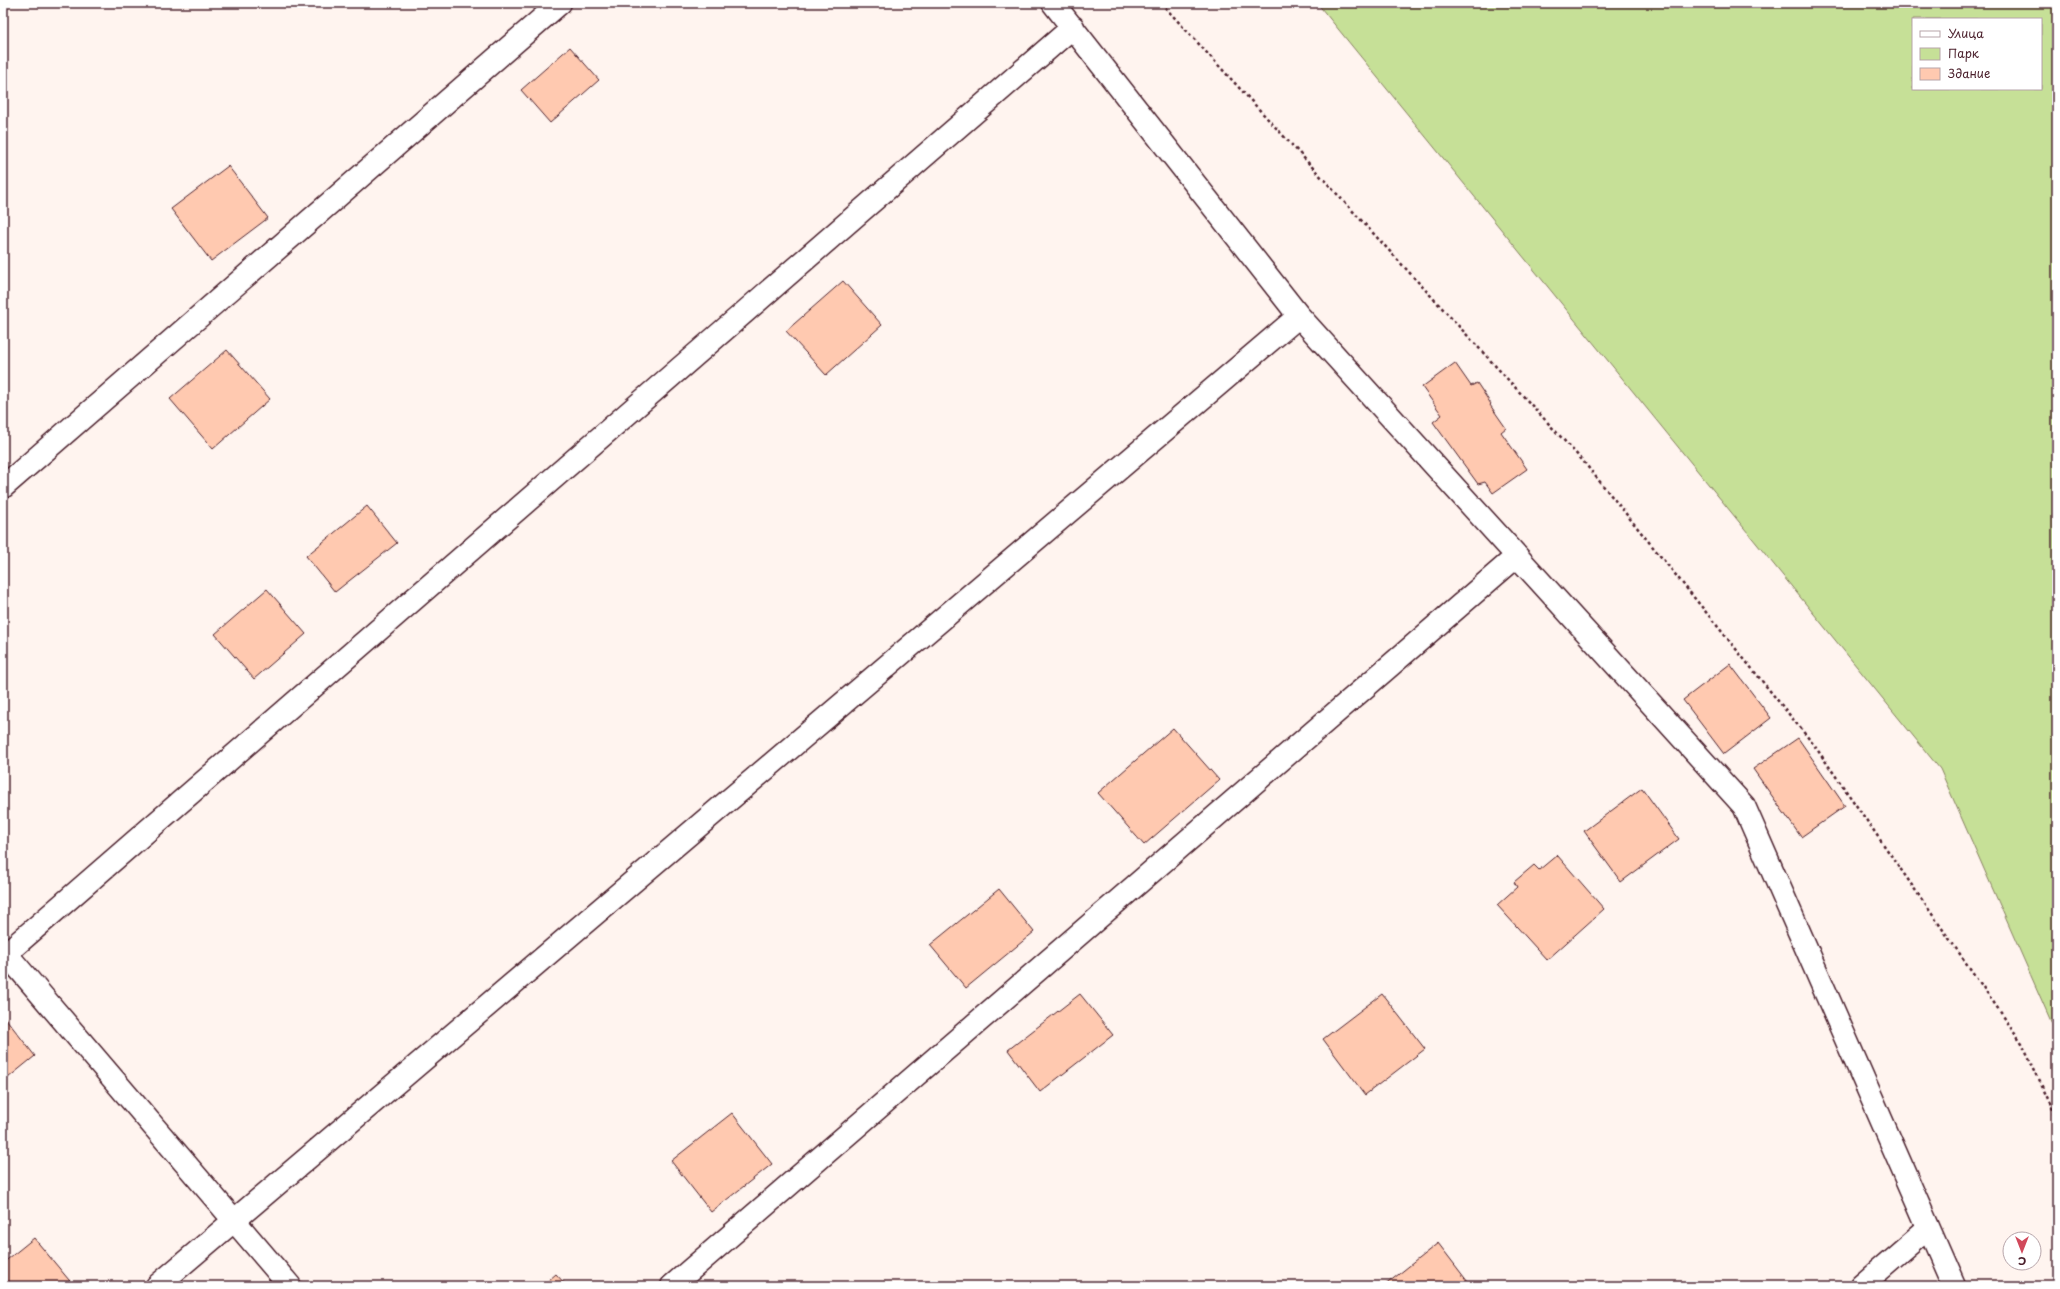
<svg xmlns="http://www.w3.org/2000/svg" width="2060" height="1289" font-family="'Playpen Sans',sans-serif">
<style>
.green{fill:#c6e097;stroke:#888061;fill-rule:evenodd}
.building{fill:#ffc9b0;stroke:#4a1f2b}
.lines{fill:none;stroke-linecap:round;stroke-linejoin:round}
.minor-casing{stroke:#4a1f2b;stroke-width:25}
.path{stroke:#4a1f2b;stroke-width:2.5;stroke-dasharray:3 3;stroke-linecap:butt}
.minor{stroke:#fff;stroke-width:22}
</style>
<rect width="100%" height="100%" fill="#fff4ef"/>
<filter id="ink" filterUnits="userSpaceOnUse"><feTurbulence type="fractalNoise" baseFrequency=".025" numOctaves="2"/><feDisplacementMap in="SourceGraphic" scale="8" xChannelSelector="R" yChannelSelector="G"/><feConvolveMatrix kernelMatrix="1 2 1 2 8 2 1 2 1" color-interpolation-filters="sRGB"/></filter>
<g filter="url(#ink)">
<path class="green" d="M1317,3h740v1032l-117,-266zM1913,19h128v70h-128z"/>
<path class="building" d="M570,47l29,33 -49,43 -29,-33z
M228,166l40,52 -57,43 -40,-52z
M843,281l39,44 -56,50 -40,-44z
M227,350l43,49 -57,50 -43,-50z
M1455,363l16,23 6,-3 14,21 -1,1 16,23 -5,4 26,37 -34,24 -8,-11 -7,2 -45,-62 9,-7 -20,-28z
M367,506l30,37 -62,49 -29,-36z
M267,589l39,45 -52,45 -39,-45z
M1730,664l41,54 -47,36 -41,-54z
M1173,728l46,52 -75,65 -46,-52z
M1798,738l47,68 -44,31 -48,-68z
M1642,788l37,51 -58,43 -37,-51z
M1557,855l47,54 -57,51 -50,-55 20,-18 -3,-5 20,-17 5,5z
M999,889l35,43 -68,56 -36,-43z
M1080,994l33,41 -73,57 -32,-42z
M1382,994l43,55 -60,46 -42,-56z
M3,1015l32,41 -32,26z
M732,1113l40,51 -61,48 -40,-51z
M34,1238l40,48h-71v-23z
M1438,1243l33,43h-87z
M556,1274l11,12h-25z"/>
<g class="lines">
<defs>
<path id="minor" d="M1053,3l246,313 445,490 210,480
M3,487l557,-484
M3,950l287,336
M3,956l1070,-929
M157,1286l1142,-970
M672,1286l845,-730
M1861,1286l67,-58"/>
</defs>
<use href="#minor" class="minor-casing"/>
<path class="path" d="M1161,3l422,458 231,284 208,298 35,74"/>
<use href="#minor" class="minor"/>
</g>
</g>
<rect width="2060" height="1289" fill="none" stroke="#fff" stroke-width="16"/>
<rect x="8" y="8" width="2044" height="1273" fill="none" stroke="#4a1f2b" stroke-width="1.5" filter="url(#ink)"/>
<rect x="1912" y="18" width="130" height="72" fill="#ffffff" stroke="#b7a5aa"/>
<rect x="1920" y="31" width="20" height="6" fill="#ffffff" stroke="#b7a5aa"/>
<text x="1948" y="38" font-size="12" fill="#4a1f2b">Улица</text>
<rect x="1920" y="48" width="20" height="12" fill="#c6e097" stroke="#b7a5aa"/>
<text x="1948" y="58" font-size="12" fill="#4a1f2b">Парк</text>
<rect x="1920" y="68" width="20" height="12" fill="#ffc9b0" stroke="#b7a5aa"/>
<text x="1948" y="78" font-size="12" fill="#4a1f2b">Здание</text>
<g transform="translate(2022 1251) rotate(180)"><circle r="19" fill="#ffffff" stroke="#b7a5aa"/>
<path d="M0-3L7 15L0 10L-7 15Z" fill="#d1495b"/>
<text y="-6" font-size="11" font-weight="bold" text-anchor="middle" fill="#4a1f2b">С</text>
</g>
</svg>
